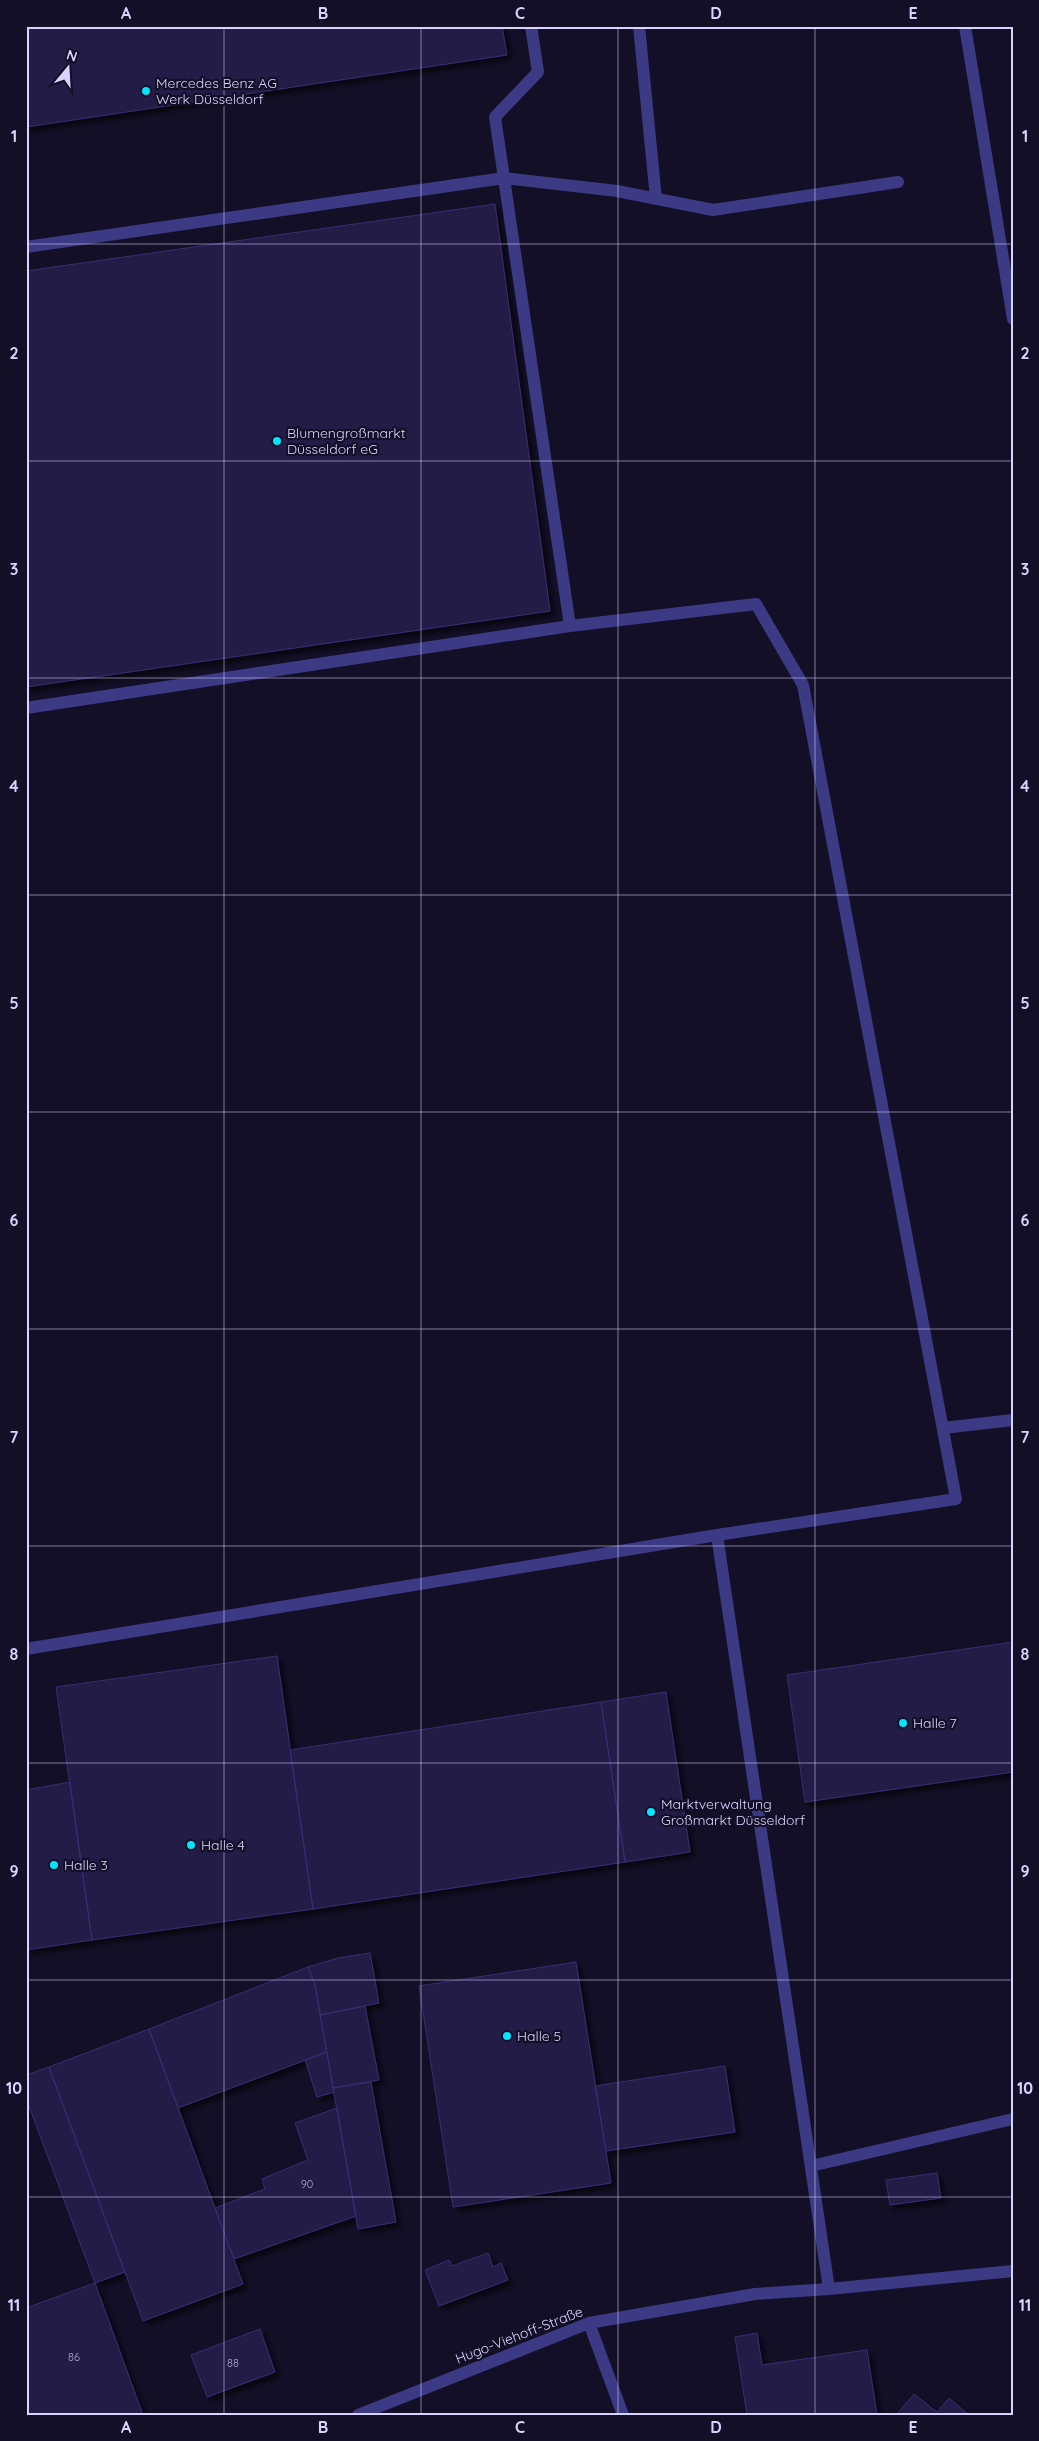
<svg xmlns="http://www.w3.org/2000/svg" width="1039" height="2441" font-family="Quicksand,sans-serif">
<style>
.building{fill:#241b47;stroke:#3b2d73;filter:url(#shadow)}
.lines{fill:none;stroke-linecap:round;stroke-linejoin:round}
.lane{stroke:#3d3a85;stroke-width:12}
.street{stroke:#3d3a85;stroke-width:12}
.grid{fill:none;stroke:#d9d4ff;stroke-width:1;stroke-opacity:0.55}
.poi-dot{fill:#00e5ff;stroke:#130f26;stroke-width:2}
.labels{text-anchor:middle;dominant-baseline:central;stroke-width:4.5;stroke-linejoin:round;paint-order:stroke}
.number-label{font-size:11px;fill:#aca6d1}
.poi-label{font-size:14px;fill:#d9d4ff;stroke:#130f26;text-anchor:start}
.street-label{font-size:14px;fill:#d9d4ff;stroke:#130f26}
.neatline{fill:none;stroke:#d9d4ff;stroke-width:2}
.grid-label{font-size:16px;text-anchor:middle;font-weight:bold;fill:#d9d4ff}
</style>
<defs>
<filter id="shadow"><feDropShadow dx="4.5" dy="4.5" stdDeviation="2.5" flood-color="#0009"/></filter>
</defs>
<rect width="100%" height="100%" fill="#130f26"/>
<path class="building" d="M26,26h476l5,29 -481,72z
M495,204l55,407 -524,76v-416z
M1013,1642v130l-208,30 -18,-127z
M277,1656l36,253 -221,31 -36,-253z
M666,1692l24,160 -65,10 -24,-160z
M601,1702l24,160 -312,47 -23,-159z
M70,1782l22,158 -66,10v-160z
M370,1953l9,50 -59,12 -5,-30 -7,-18 30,-9z
M576,1962l35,221 -158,24 -34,-221z
M308,1967l7,18 12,67 -149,56 -29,-79z
M365,2006l14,74 -46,8 -13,-73z
M149,2029l94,255 -100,37 -94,-254z
M327,2052l7,40 -17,5 -12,-37z
M725,2066l10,66 -129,19 -11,-65z
M49,2067l76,205 -30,11 -69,-185v-23z
M371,2082l25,140 -38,7 -25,-141z
M337,2108l19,108 -122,43 -19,-51 50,-19 -3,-10 46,-19 -13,-37z
M937,2173l4,25 -51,7 -4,-25z
M488,2253l5,14 8,-4 7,17 -69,26 -14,-36 24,-10 3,6z
M95,2283l48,132h-114l-3,-8v-99z
M260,2329l15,43 -68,25 -16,-42z
M757,2333l5,32 105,-15 10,65h-130l-12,-78z
M914,2394l23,18 12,-14 20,17h-73z"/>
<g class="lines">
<path class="lane" d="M639,26l17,173
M965,26l48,293
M26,247l478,-69 113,13 96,19 185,-28
M26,708l544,-82 -75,-509 43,-45 -7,-46
M943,1428l70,-8
M717,1535l112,754 184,-18
M26,1649l691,-114 239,-36 -153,-814 -47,-81 -186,22
M811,2166l202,-47
M755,2294l74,-5"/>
<path class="street" d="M589,2323l34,92
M358,2415l231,-92 166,-29"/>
</g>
<path class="grid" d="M224,26v2389M421,26v2389M618,26v2389M815,26v2389M26,244h987M26,461h987M26,678h987M26,895h987M26,1112h987M26,1329h987M26,1546h987M26,1763h987M26,1980h987M26,2197h987"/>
<g class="poi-dot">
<circle cx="146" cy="91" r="5"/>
<circle cx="277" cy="441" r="5"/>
<circle cx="903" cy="1723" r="5"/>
<circle cx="651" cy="1812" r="5"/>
<circle cx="191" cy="1845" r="5"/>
<circle cx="54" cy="1865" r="5"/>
<circle cx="507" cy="2036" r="5"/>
</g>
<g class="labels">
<g class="number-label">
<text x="307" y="2184">90</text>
<text x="74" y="2357">86</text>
<text x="233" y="2363">88</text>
</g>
<g class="poi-label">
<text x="156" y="83">Mercedes Benz AG<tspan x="156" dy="16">Werk Düsseldorf</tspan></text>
<text x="287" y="433">Blumengroßmarkt<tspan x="287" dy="16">Düsseldorf eG</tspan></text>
<text x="913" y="1723">Halle 7</text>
<text x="661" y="1804">Marktverwaltung<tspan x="661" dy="16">Großmarkt Düsseldorf</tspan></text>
<text x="201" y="1845">Halle 4</text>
<text x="64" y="1865">Halle 3</text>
<text x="517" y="2036">Halle 5</text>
</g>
<g class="street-label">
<text transform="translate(519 2335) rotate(-21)">Hugo-Viehoff-Straße</text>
</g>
</g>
<rect width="1039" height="2441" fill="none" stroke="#130f26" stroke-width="55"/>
<g transform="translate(68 68) rotate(18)" stroke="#130f26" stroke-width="4" paint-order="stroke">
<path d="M0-4L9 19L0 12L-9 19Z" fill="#d9d4ff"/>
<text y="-8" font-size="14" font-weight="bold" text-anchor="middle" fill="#d9d4ff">N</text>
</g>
<rect x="28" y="28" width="984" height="2386" class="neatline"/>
<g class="grid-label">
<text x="126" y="19">A</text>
<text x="323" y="19">B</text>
<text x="520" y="19">C</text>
<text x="716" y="19">D</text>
<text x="913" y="19">E</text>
<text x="14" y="142">1</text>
<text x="1025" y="142">1</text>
<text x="14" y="359">2</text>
<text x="1025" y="359">2</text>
<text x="14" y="575">3</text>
<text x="1025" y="575">3</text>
<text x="14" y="792">4</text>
<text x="1025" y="792">4</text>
<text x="14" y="1009">5</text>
<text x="1025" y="1009">5</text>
<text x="14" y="1226">6</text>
<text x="1025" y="1226">6</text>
<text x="14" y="1443">7</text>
<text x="1025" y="1443">7</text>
<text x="14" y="1660">8</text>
<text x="1025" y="1660">8</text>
<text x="14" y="1877">9</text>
<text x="1025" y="1877">9</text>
<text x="14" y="2094">10</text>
<text x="1025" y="2094">10</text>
<text x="14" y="2311">11</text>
<text x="1025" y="2311">11</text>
<text x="126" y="2433">A</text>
<text x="323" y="2433">B</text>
<text x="520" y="2433">C</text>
<text x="716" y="2433">D</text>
<text x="913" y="2433">E</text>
</g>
</svg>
